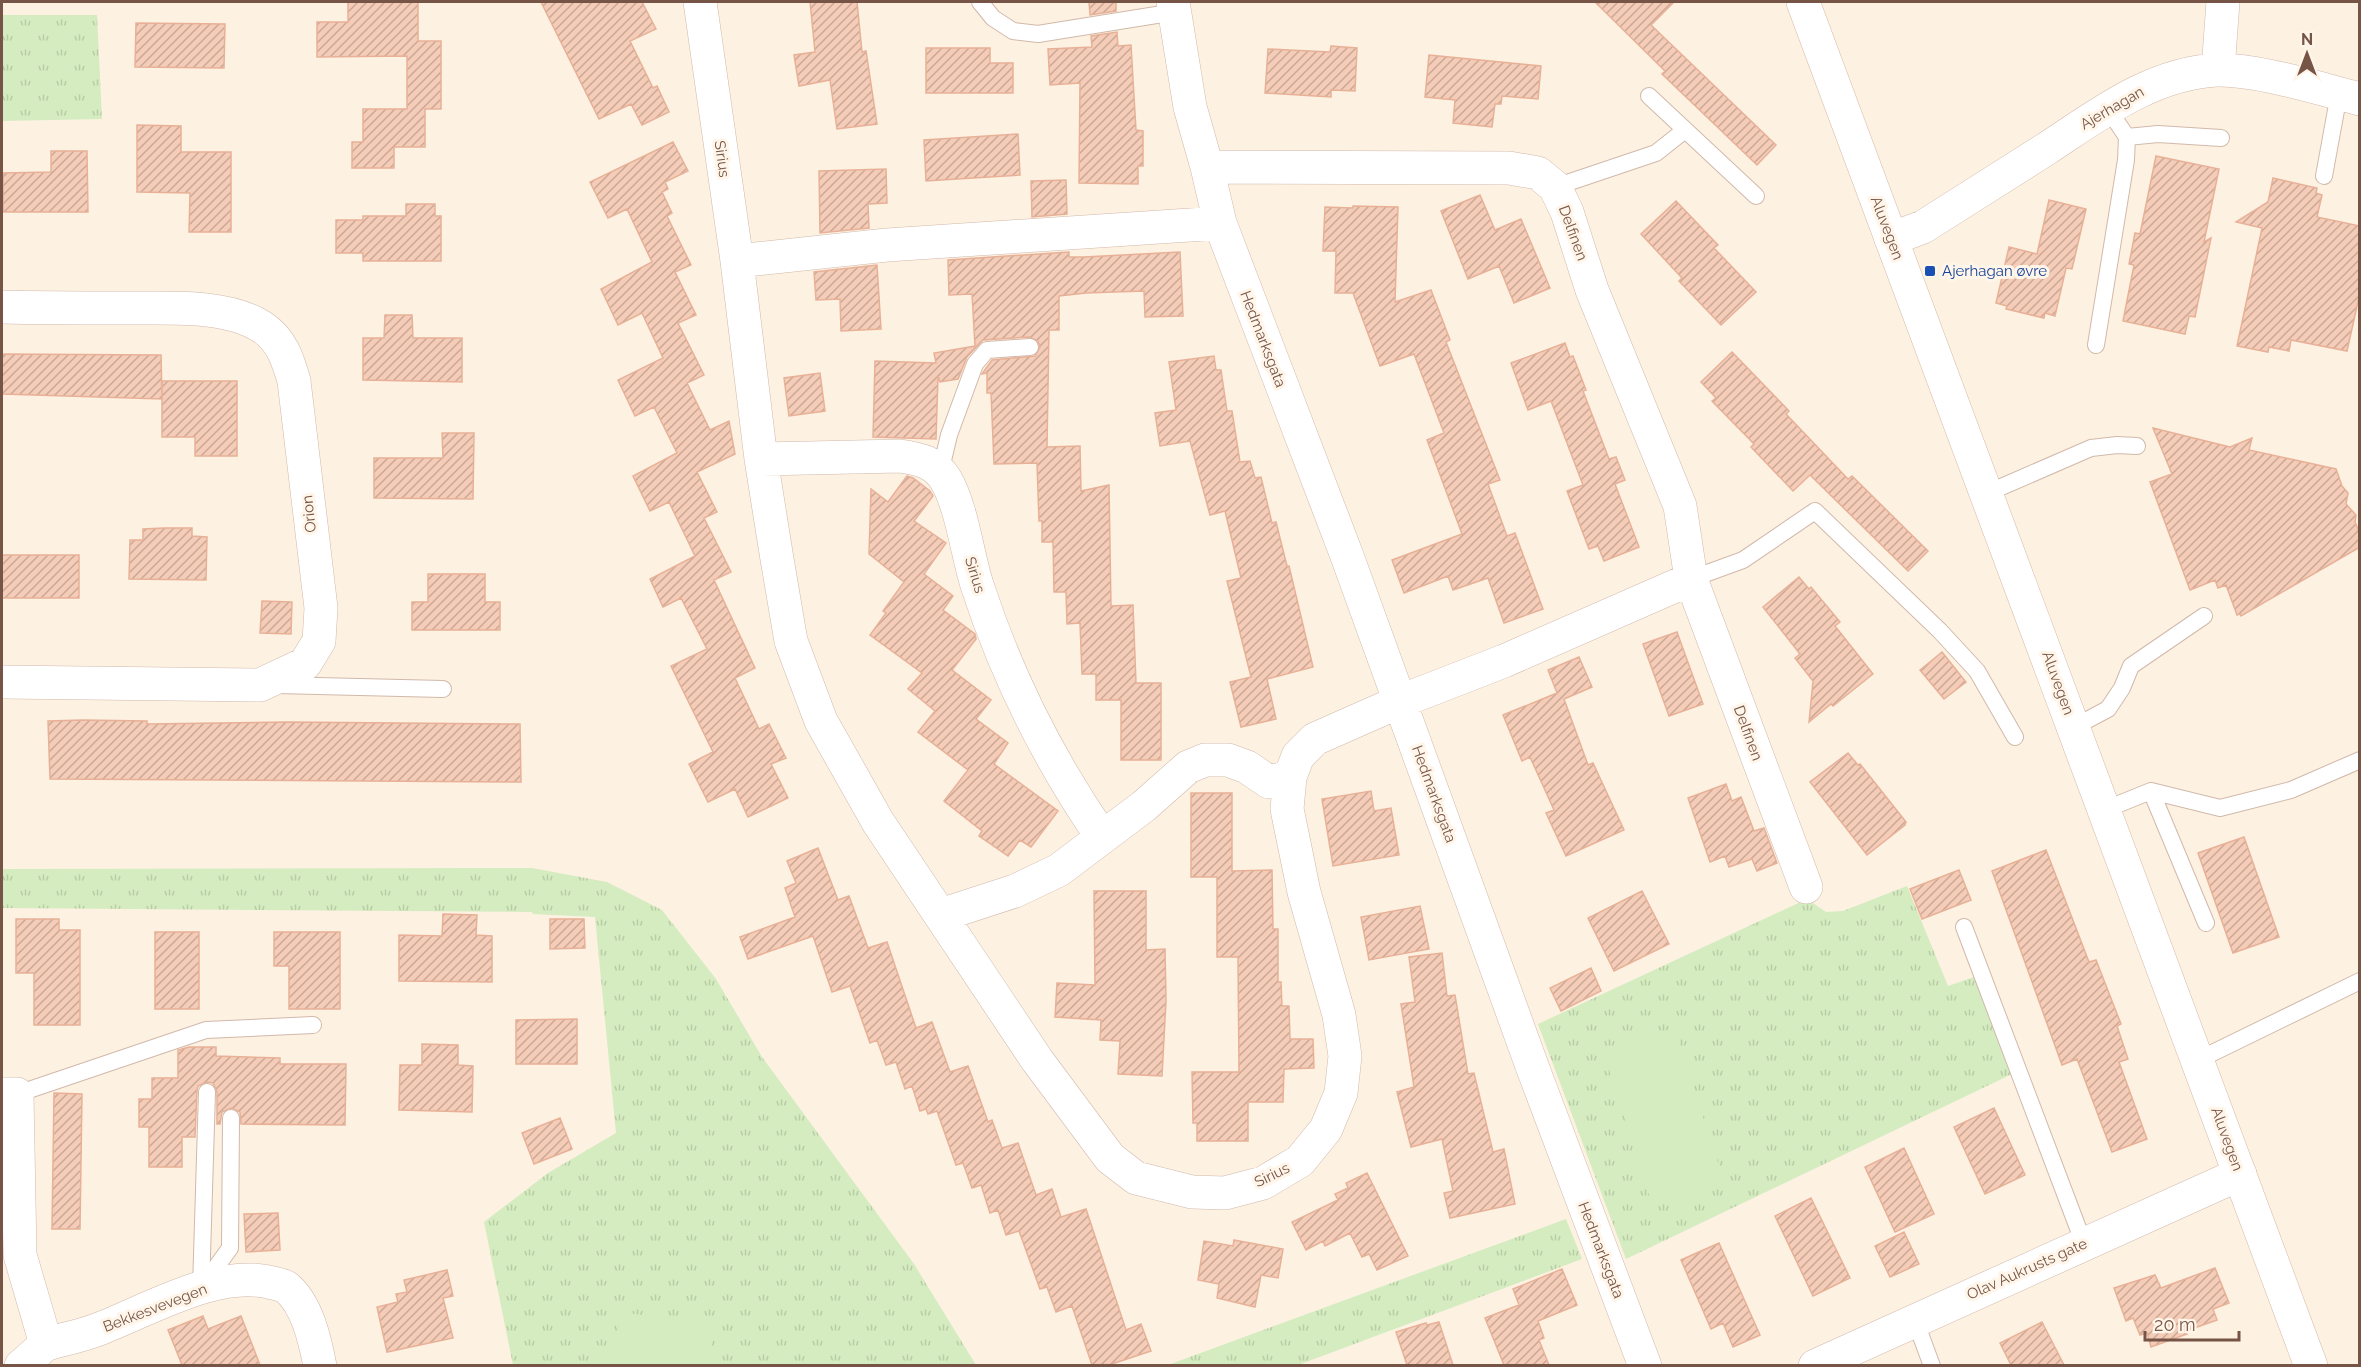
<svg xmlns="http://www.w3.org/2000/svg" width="2361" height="1367" font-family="Raleway,sans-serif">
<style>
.grass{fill:url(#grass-tufts)}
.garden{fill:#d4ecc0}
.building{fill:url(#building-hatch);stroke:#e8b197;stroke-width:1.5}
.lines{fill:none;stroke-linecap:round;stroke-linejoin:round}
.service-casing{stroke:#d1b9ab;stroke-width:18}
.minor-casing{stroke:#d1b9ab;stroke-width:34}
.secondary-casing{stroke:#d5b9a8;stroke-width:34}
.service{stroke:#fff;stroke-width:16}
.minor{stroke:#fff;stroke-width:33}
.secondary{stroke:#fff;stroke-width:33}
.transit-dot{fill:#1a4fb4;stroke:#fff5e9;stroke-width:2}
.labels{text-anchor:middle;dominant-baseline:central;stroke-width:6;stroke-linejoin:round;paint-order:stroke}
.street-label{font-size:15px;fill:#765547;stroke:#fff5e9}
.transit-label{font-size:15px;fill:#164399;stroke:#fff5e9;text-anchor:start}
</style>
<defs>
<pattern id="grass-tufts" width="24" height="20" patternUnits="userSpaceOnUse" patternTransform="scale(1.5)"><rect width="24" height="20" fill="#d4ecc0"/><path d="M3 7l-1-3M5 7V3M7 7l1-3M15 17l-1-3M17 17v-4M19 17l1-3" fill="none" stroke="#b9cca6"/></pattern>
<pattern id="building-hatch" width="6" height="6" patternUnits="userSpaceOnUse" patternTransform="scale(1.5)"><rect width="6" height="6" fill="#f4ccb8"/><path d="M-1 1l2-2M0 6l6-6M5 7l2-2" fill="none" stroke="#caa897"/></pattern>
</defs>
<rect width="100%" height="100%" fill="#fdf1e2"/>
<path class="grass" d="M2,15h95l5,104 -100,2z
M532,868l75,14 55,28 54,69 46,78 152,207 62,101h-463l-29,-143 64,-49 68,-40 -21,-216 -62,-3 -1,-2 -530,-4v-39z
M1907,886l41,100 26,-9 38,97 -386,185 -88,-235 269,-125 19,13 17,-1z
M1566,1219l16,40 -284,106h-130z"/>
<path class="garden" d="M1674,1028l51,156 -72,23 -50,-156z
M621,1312l94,13 -6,40h-96z"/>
<path class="building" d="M348,2h70v39h23v68h-16v38h-31v21h-42v-26h11v-33h44v-53l-90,1v-35h31z
M541,2h101l14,27 -26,12 23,47 4,-2 12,26 -27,13 -11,-21 -32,15z
M810,2h47l5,50 4,-1 11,73 -40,5 -7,-49 -31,6 -5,-31 21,-3z
M1089,2h27v9l-26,4z
M1595,2h79l-23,23 125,120 -19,20 -95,-91 3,-3z
M136,23l89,1 -1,44 -89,-1z
M1117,32l1,14 13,-1 5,85 7,1v35h-5v18l-59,-1 1,-100 -30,2 -2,-36 44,-2 -1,-11z
M1331,46l26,2 -2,43 -24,-1v7l-66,-4 3,-44 62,3z
M926,48h64v15h23v30h-87z
M1429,55l112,11 -3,33 -36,-3 -1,8h-6l-3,23 -39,-4 2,-23 -30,-3z
M137,125l44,1v26h50v80h-42l1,-39 -53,-1z
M1018,134l2,41 -94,6 -2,-41z
M673,142l15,29 -23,11 3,7 -6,3 10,21 -5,3 24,49 -16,7 21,43 -18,8 26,52 -17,8 23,47 19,-9 6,33 -38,18 20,40 -13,6 27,54 -17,8 41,88 -20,10 24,51 10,-5 17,34 -15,6 17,34 -40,19 -13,-28 -27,13 -19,-38 24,-12 -42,-86 36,-17 -26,-51 -18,9 -13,-28 45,-23 -26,-54 -19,9 -17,-35 44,-23 -23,-46 -19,9 -17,-36 45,-22 -21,-45 -24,12 -17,-36 51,-27 -25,-53 -19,9 -18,-36z
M51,151h36l1,61h-85v-39l48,-1z
M2156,156l63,13 -15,73 7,-4 -16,79 -6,-1 -4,18 -62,-13 11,-56 -5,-1 6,-31 5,1z
M886,169l1,34 -19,1 1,24 -49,5 -1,-62z
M2273,178l44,10 -1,5 6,2 -5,22 43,9v67l-13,58 -56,-11 -2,11 -20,-4 -1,5 -31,-6 25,-118 -26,-6 32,-20z
M1066,180l1,34 -35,3 -1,-36z
M1480,195l15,35 26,-11 29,69 -36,15 -15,-37 -31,13 -27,-68z
M2049,200l37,9 -14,60 -6,-1 -11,48 -10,-3 -1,5 -38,-9 1,-3 -11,-3 13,-56 28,7z
M1676,201l42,44 -4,3 42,44 -35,33 -42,-44 3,-3 -41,-44z
M406,204h29v12h6v45h-78v-8h-27v-33h27v-4h43z
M1353,206l45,1 -3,95 36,-12 19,50 -4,2 54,138 -12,4 19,52 8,-3 28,76 -39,14 -16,-45 -35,12 -5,-14 -44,17 -12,-33 70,-26 -35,-94 17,-7 -30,-79 -34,12 -27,-73h-18l1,-42h-13l2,-44 28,1z
M1069,252v5h15l96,-5 3,64 -38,1 -1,-26 -58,2 -27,3v34h-10l-2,117 33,-1 1,45 28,-6 2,121 22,-1 3,78h25v77h-40v-60h-25v-26h-14l-2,-51 -13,1 -1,-32h-12l-1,-50h-11v-21h-3l-2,-58 -43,1 -3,-71h-4v-20l-5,1 10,-14 43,-4 5,-9 -2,-6 -9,-4 -46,3 -16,17 -9,22 -18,3 -2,-6 -2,63 -63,-2 2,-76 61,2 -2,-10 41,-7 -3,-52 -23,1 -1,-35z
M877,265l4,64 -40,2 -1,-32 -24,1 -2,-28z
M385,315h27l1,23h49v44l-99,-2v-42h21z
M1565,343l5,14 3,-1 13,34 -3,1 26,68 7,-2 9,23 -10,4 24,63 -35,14 -6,-15 -9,3 -22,-58 16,-6 -32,-84 -23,9 -17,-47z
M1732,352l57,59 -3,3 62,65 4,-3 76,75 -20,20 -98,-96 -17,16 -42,-44 3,-3 -42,-43 4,-3 -15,-16z
M2,354l159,1 1,44 -160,-5z
M1214,356l2,14h5l6,41h5l8,51 10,-1 5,17 6,-1 11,46 4,-1 11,44h2l24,101 -46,12 9,40 -35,8 -11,-45 21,-5 -24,-96 14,-3 -16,-67 -15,4 -20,-74 -30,5 -5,-33 21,-3 -7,-48z
M820,373l5,38 -36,5 -5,-38z
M162,381h75v75h-42v-19h-33z
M2153,428l77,19 22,-9 -3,12 87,19 6,17 6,7 -2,11 10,11 -1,7 5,12v13l-119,69 -1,-2 -3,1 -11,-30 -8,3 -3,-8 -25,10 -40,-108 22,-8z
M442,433h32l-1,66 -99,-1v-40h69z
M907,476l6,2 17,13 3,5 -19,25 32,22 -22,31 29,22 -10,14 32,24 1,5 -24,31 39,30 -15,19 32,24 -14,21 64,47 -27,36 -11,-7 -12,16 -29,-20 3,-5 -38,-30 24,-31 -50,-38 17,-21 -27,-22 14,-16 -52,-38 16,-22 -3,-2 21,-29 -35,-28 2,-65 17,13z
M164,528h28v8l15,1 -1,43 -77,-1 1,-39h13v-11z
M2,555h77v43h-77z
M428,574h57v28h15v28h-88v-28h16z
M1799,577l10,12 2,-2 29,35 -5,4 38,48 -40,32 -2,-2 -22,18 4,-41 -18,-23 5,-4 -37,-47z
M262,601l30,1 -1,32 -31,-1z
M1677,632l26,72 -34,12 -26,-72z
M1942,652l24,30 -22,17 -24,-29z
M1579,657l13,30 -28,12 24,66 5,-2 31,67 -58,26 -20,-43 8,-3 -24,-53 -8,4 -19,-46 54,-22 -9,-23z
M83,720l64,1v3l140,-2 233,2 1,58 -471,-3 -2,-58z
M1848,753l10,12 2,-1 46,58 -1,3 -38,30 -57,-73z
M1726,784l6,17 9,-4 13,34 10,-3 13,35 -20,8 -5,-12 -23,8 -4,-11 -15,6 -22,-64z
M1371,791l3,20 17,-3 8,47 -66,11 -11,-67z
M1191,793h41v78l40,-1 1,59h5v53h3l1,24h7l1,33h23l1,29 -30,1 -1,33h-35v39h-51v-18h-4l-1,-51h47l-1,-115h-21v-80h-26z
M2244,837l35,100 -46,16 -35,-100z
M818,848l20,52 11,-4 19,52 19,-6 29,86 16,-6 18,50 18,-6 20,56 4,-2 10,28 16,-5 18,52 16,-6 9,28 25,-8 40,121 15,-6 10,27 -42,14h-17l-20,-59 -16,6 -9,-25 -7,2 -21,-58 -13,4 -8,-25 -8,3 -9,-28 -9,3 -9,-25 -7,2 -19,-54 -9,3 -2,-5 -6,2 -8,-25 -7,3 -9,-27 -10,3 -9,-25 -7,3 -20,-57 -18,6 -19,-56 -65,23 -8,-22 55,-20 -10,-29 11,-5 -9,-22z
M2046,850l43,112 7,-2 25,64 -4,2 11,33 -9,3 28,77 -35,13 -35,-93 -15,6 -70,-194z
M1959,870l12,30 -49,19 -12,-30z
M1094,891h52v59l19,-1 1,52 -4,75 -44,-2 2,-33 -20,-1 1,-20 -46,-3 2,-34 38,2z
M1642,891l27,53 -55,27 -26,-53z
M1420,906l9,43 -60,11 -8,-43z
M443,914l34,1 -1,20 16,1v46l-93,-1v-46l43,1z
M16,919h43v11h21v95h-46v-52h-18z
M550,919h34l1,29 -35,1z
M155,932h44v77h-44z
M274,932h66v77h-51v-43h-15z
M1442,953l5,43 8,-1 13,79 6,-1 19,79 11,-3 11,55 -65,14 -6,-25 9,-2 -11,-52 -31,8 -14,-55 17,-5 -13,-83 14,-2 -6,-45z
M1591,968l10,23 -40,20 -11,-23z
M577,1019v45h-61v-44z
M422,1044l36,1v20l15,1 -1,46 -73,-2 1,-45h22z
M189,1047h27v9l64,2v6h66l-1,61 -104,-1 -1,-12 -9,-4 -9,4 -2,12h-3v-32l-4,-9 -6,-1 -9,4 -1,5 -2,46h-13v30h-33v-40h-10v-28h13v-21h26v-28z
M54,1093l28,1 -2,135h-28z
M1994,1108l31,67 -40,19 -31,-67z
M560,1118l12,31 -38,15 -12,-31z
M1904,1148l30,66 -39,18 -30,-65z
M1367,1173l41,83 -31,14 -8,-16 -7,3 -12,-24 -25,13 -2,-5 -17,9 -14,-28 46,-22 -3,-6 13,-6 -2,-5z
M1811,1198l39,80 -37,18 -38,-80z
M278,1213l2,37 -34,2 -2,-38z
M1904,1232l15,32 -29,13 -15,-31z
M1234,1240l49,9 -5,29 -17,-3 -6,32 -38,-9 2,-14 -21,-4 6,-39 29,5z
M1719,1243l41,92 -27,12 -10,-24 -12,6 -30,-69z
M2215,1268l14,35 -16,6 4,11 -31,11 1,3 -36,13 -4,-14 -7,2 -7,-17 -7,3 -12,-33 41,-13 6,13z
M1562,1269l15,36 -39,16 6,17 -5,2 10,25h-45l-19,-47 34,-13 -6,-16z
M447,1270l6,26 -10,2 10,40 -66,14 -10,-45 21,-5 -2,-8 11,-2 -3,-12z
M203,1316l5,13 33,-13 19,49h-78l-14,-35z
M1439,1322l14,43h-46l-11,-33 30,-9 1,2z
M2042,1322l22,43h-53l-11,-22z"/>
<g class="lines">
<defs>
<path id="service" d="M980,2l13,16 20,13 25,3 137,-22
M1649,96l107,100
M2127,137l31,-3 63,4
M2324,176l15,-82
M1555,187l101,-34 29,-23
M2096,345l30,-185 1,-23 -19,-28
M940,473l9,-38 26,-71 12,-14 43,-3
M1985,494l106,-46 26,-3 20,1
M1691,579l52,-19 72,-49 125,120 37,40 38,66
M276,685l167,4
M2074,727l34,-18 14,-21 9,-22 73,-50
M2151,791l55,132
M2104,810l47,-19 69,17 71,-18 69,-30
M1964,927l120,317
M2198,1060l162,-79
M207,1092l-6,196 29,-40 1,-130
M17,1094l189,-64 107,-5
M1915,1320l17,46"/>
<path id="minor" d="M700,2l37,259 24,198 16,100 14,82 30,80 57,101 159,238 73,98 26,20 56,14 33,1 38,-10 37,-22 26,-32 15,-36 4,-37 -6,-41 -35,-123 -17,-83 3,-32 8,-21 17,-17 86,-38 103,-40 187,-82 -11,-73 -88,-216 -25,-78 -12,-25 -17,-14 -29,-5 -302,-1
M1173,2l17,105 17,60 13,56 127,333 185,510 113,300
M2218,70l5,-68
M1891,239l32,-12c41,-26 82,-52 123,-78 52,-34 106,-76 171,-79 40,-1 103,19 143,29
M737,261l150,-16 333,-22
M2,307c40,1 80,1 120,1 42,1 103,-5 140,19 20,13 26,33 32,54l27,227 -2,33 -14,23 -45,21 -258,-3
M761,459l139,-3c20,3 35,6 46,24 16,28 21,73 31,105 29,89 72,175 125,252
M1691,579l115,308
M941,915l74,-24 44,-21 85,-64 44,-39 17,-7h23l19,7 22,15 21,-5
M2,1094h15l3,161 26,89c18,-5 36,-8 53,-15 50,-19 119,-61 174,-46 4,1 9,2 13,4 21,17 29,53 34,79
M21,1366l25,-22
M1815,1366l425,-192"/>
<path id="secondary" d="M1803,2l508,1364"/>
</defs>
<use href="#service" class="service-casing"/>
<use href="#minor" class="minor-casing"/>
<use href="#secondary" class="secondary-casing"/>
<use href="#service" class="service"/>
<use href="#minor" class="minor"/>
<use href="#secondary" class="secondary"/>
</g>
<rect class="transit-dot" x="1924" y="265" width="12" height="12" rx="3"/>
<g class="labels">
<g class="street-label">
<text transform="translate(2112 108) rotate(-30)">Ajerhagan</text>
<text transform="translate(722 159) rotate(82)">Sirius</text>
<text transform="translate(1887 228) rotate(69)">Aluvegen</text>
<text transform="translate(1573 233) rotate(70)">Delfinen</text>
<text transform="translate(1263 339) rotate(69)">Hedmarksgata</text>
<text transform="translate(309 514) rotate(-96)">Orion</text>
<text transform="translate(975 575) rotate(73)">Sirius</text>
<text transform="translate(2058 683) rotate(70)">Aluvegen</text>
<text transform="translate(1748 733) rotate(70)">Delfinen</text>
<text transform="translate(1434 794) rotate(70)">Hedmarksgata</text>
<text transform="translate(2227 1139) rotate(70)">Aluvegen</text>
<text transform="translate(1272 1175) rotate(-26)">Sirius</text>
<text transform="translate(1601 1250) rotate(69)">Hedmarksgata</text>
<text transform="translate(2027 1269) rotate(-24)">Olav Aukrusts gate</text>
<text transform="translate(155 1308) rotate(-21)">Bekkesvevegen</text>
</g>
<g class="transit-label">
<text x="1942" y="271">Ajerhagan øvre</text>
</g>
</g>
<rect width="2361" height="1367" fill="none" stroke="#765547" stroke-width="6"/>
<g transform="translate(2307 54)" stroke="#fff5e9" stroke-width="4.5" paint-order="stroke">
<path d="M0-4.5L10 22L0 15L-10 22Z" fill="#765547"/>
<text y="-9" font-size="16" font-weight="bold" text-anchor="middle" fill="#765547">N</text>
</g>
<path d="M2145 1331v9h94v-9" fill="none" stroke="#765547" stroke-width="3"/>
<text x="2154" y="1331" font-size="18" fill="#765547" stroke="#fff5e9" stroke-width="4.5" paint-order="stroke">20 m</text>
</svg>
